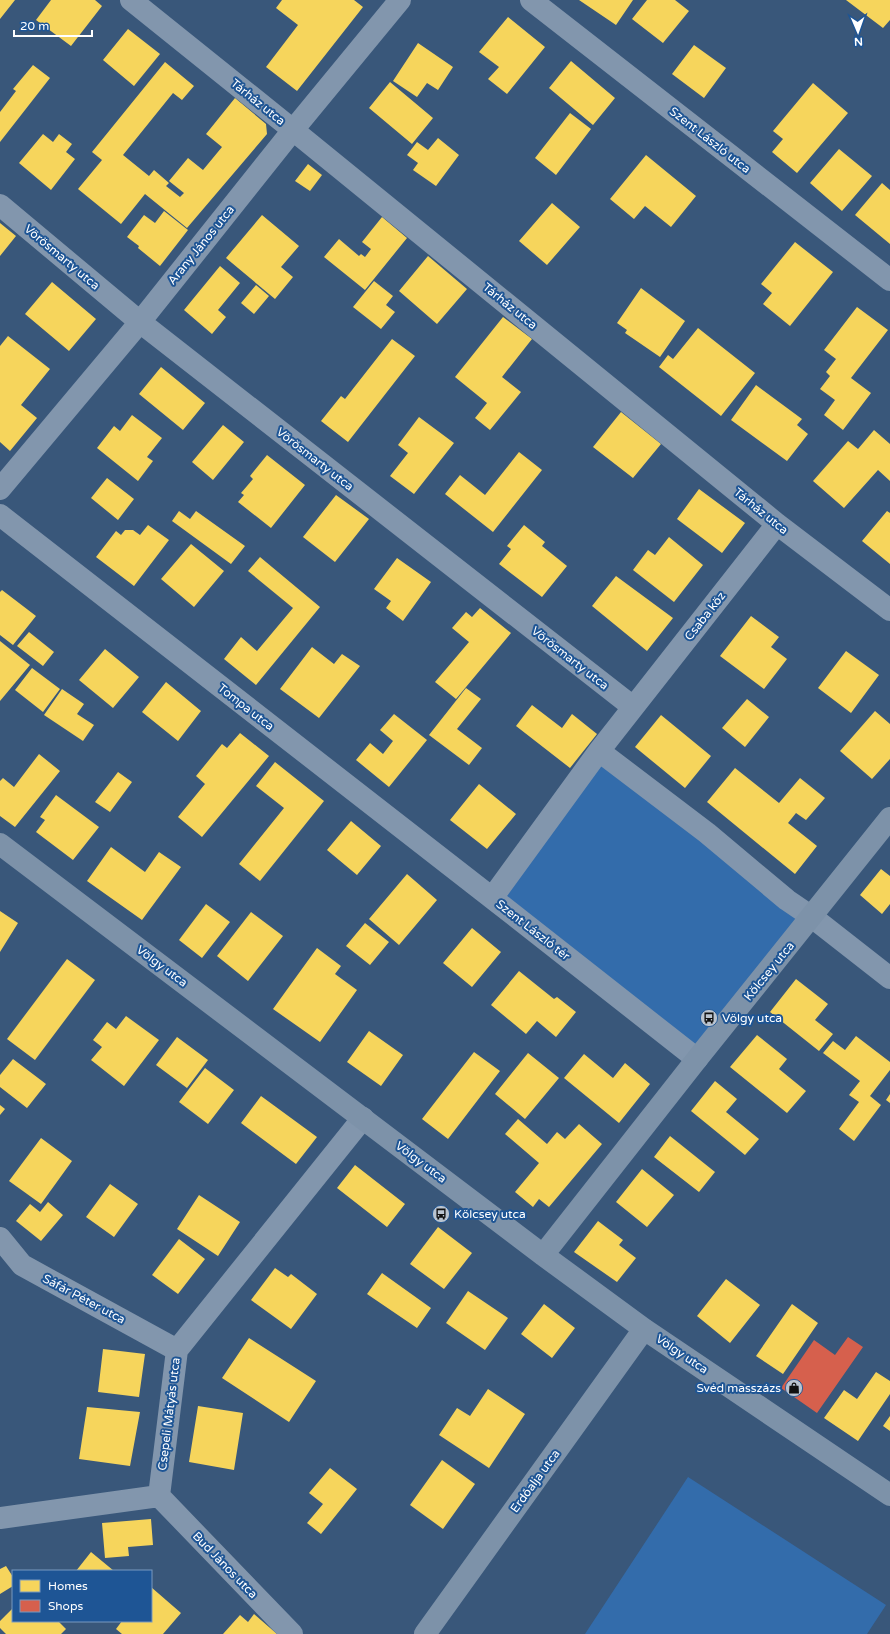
<svg xmlns="http://www.w3.org/2000/svg" width="890" height="1634" font-family="'Varela Round',sans-serif">
<style>
.green{fill:#336cab}
.homes{fill:#f6d55c}
.shops{fill:#d6604d}
.lines{fill:none;stroke-linecap:round;stroke-linejoin:round}
.street{stroke:#8296ad;stroke-width:22}
.secondary{stroke:#7d92a9;stroke-width:22}
.labels{text-anchor:middle;dominant-baseline:central;stroke-width:4;stroke-linejoin:round;paint-order:stroke}
.street-label{font-size:12px;fill:#fff;stroke:#1e5595}
.poi-label{font-size:12px;fill:#fff;stroke:#1e5595;text-anchor:start}
</style>
<rect width="100%" height="100%" fill="#39577a"/>
<path class="green" d="M599,751l213,166 -115,142 -205,-161z
M688,1477l198,128 -19,29h-282z"/>
<path class="homes" d="M0,0h15l-15,19z
M51,0h44l7,6 -31,40 -35,-26z
M282,0h72l9,7 -66,84 -31,-24 32,-42 -22,-17z
M579,0h54l-17,25z
M647,0h28l14,11 -26,32 -31,-24z
M846,0h44v20l-7,8z
M508,17l37,30 -38,47 -19,-15 11,-12 -20,-15z
M128,29l32,25 -26,32 -31,-26z
M418,43l35,24 -15,23 -11,-7 -10,14 -24,-16z
M694,45l32,23 -22,30 -32,-24z
M571,61l44,37 -22,27 -44,-37z
M165,62l29,24 -12,14 -9,-7 -50,62 26,21 5,-6 15,13 -3,3 14,11 4,-4 -15,-12 19,-23 15,12 19,-23 -16,-13 29,-36 31,26 1,10 -80,94 -42,-34 -24,30 -43,-35 24,-29 -10,-8z
M33,65l17,13 -50,64v-30l16,-21 -3,-2z
M390,82l43,36 -21,26 -43,-36z
M813,83l35,30 -51,60 -25,-21 11,-13 -10,-8z
M570,113l21,16 -35,46 -21,-17z
M43,134l10,8 6,-8 13,10 -6,8 9,7 -24,31 -32,-27z
M438,138l21,17 -23,31 -23,-16 5,-7 -11,-8 10,-13 11,8z
M839,149l33,27 -30,35 -32,-28z
M646,155l50,41 -25,31 -26,-21 -11,13 -24,-20z
M308,164l14,11 -12,16 -15,-10z
M882,183l8,7v54l-35,-29z
M552,203l28,24 -33,38 -28,-24z
M164,211l24,19 -28,36 -22,-18 1,-2 -12,-9 17,-22 11,8z
M262,215l37,31 -18,21 12,10 -18,22 -49,-41z
M382,217l25,21 -42,52 -41,-33 15,-18 20,17 2,-2 4,3 6,-8 -9,-7z
M0,223l16,13 -16,20z
M795,242l38,30 -43,54 -27,-22 9,-11 -11,-9z
M428,256l39,33 -30,35 -38,-33z
M220,266l20,17 -22,27 8,7 -14,17 -28,-24z
M374,281l19,15 -7,9 9,7 -14,17 -28,-22z
M52,282l44,37 -27,32 -44,-37z
M256,285l13,11 -15,18 -13,-11z
M641,288l44,33 -25,36 -35,-24 2,-3 -10,-7z
M857,307l31,23 -37,48 20,15 -28,37 -19,-15 11,-15 -15,-11 10,-13 -4,-4 10,-13 -12,-9z
M503,317l29,22 -30,38 19,15 -31,38 -15,-12 12,-15 -32,-26z
M698,328l57,45 -34,43 -62,-49 9,-12 5,4z
M8,336l42,33 -29,36 16,13 -27,33 -10,-9v-96z
M392,339l23,17 -67,86 -27,-21 20,-25 4,3z
M161,367l44,36 -22,27 -44,-36z
M756,385l46,34 -5,6 11,9 -21,27 -56,-41z
M621,412l40,32 -28,34 -40,-31z
M132,415l30,23 -15,19 6,4 -15,20 -41,-33 17,-22 6,5z
M419,417l35,26 -40,51 -24,-18 18,-23 -10,-8z
M223,425l21,17 -31,38 -21,-18z
M874,430l16,14v37l-12,-11 -34,38 -31,-27 35,-40 10,8z
M519,452l23,18 -49,62 -48,-38 15,-19 25,20z
M267,455l38,30 -34,43 -33,-26 6,-7 -3,-2 12,-14 -3,-3z
M107,478l27,21 -16,21 -27,-22z
M699,489l46,34 -23,30 -45,-34z
M336,495l33,24 -34,43 -32,-25z
M179,511l11,8 6,-8 49,35 -14,18 -59,-43z
M887,511l3,2v51l-28,-23z
M148,525l21,15 -35,46 -38,-29 20,-26 5,4 4,-5h8l7,5z
M524,525l21,17 -3,4 25,20 -25,31 -43,-33 12,-15 -4,-3z
M669,537l34,28 -29,37 -41,-32 15,-20 7,5z
M191,544l33,27 -30,36 -33,-28z
M260,557l60,50 -64,78 -32,-26 17,-22 16,14 36,-43 -45,-37z
M397,558l34,24 -28,39 -17,-13 5,-7 -17,-12z
M616,576l57,42 -26,33 -55,-45z
M2,590l34,26 -23,29 -13,-10v-43z
M480,608l31,25 -55,66 -21,-17 34,-40 -17,-14 14,-16 6,5z
M751,616l28,21 -8,10 16,12 -23,30 -44,-33z
M29,632l25,20 -11,14 -26,-20z
M0,641l30,24 -30,36z
M312,647l22,17 8,-10 18,12 -41,52 -39,-29z
M105,649l34,28 -26,31 -34,-28z
M846,651l33,24 -28,38 -33,-25z
M32,668l28,21 -17,23 -28,-22z
M166,682l35,29 -23,30 -36,-29z
M466,688l15,11 -24,30 25,19 -13,17 -40,-30z
M62,689l22,15 -7,10 17,11 -11,16 -39,-26z
M747,699l22,18 -24,30 -23,-19z
M532,705l30,23 10,-14 25,20 -27,34 -54,-42z
M875,711l15,13v35l-18,20 -32,-28z
M394,714l33,26 -38,47 -33,-27 14,-17 13,11 10,-13 -13,-11z
M661,715l50,41 -26,32 -50,-41z
M240,733l29,23 -67,81 -24,-20 27,-33 -9,-8 26,-32 5,4z
M39,754l21,17 -45,56 -15,-11v-35l3,-3 11,9z
M275,762l49,39 -64,80 -21,-17 45,-56 -28,-22z
M735,768l44,35 21,-25 25,20 -19,22 -10,-7 -8,10 29,23 -22,28 -88,-72z
M118,772l14,10 -22,30 -15,-10z
M479,784l37,30 -29,35 -37,-29z
M56,795l43,32 -26,33 -37,-28 9,-12 -5,-3z
M351,821l30,25 -24,29 -30,-25z
M111,847l34,25 14,-20 22,15 -39,53 -55,-39z
M881,869l9,7v28l-8,10 -22,-19z
M407,874l30,26 -38,45 -30,-26z
M206,904l24,18 -28,36 -23,-18z
M0,911l18,12 -18,29z
M251,912l32,24 -35,45 -31,-25z
M365,923l24,19 -19,23 -24,-19z
M472,928l29,24 -29,35 -29,-24z
M317,948l24,18 -6,8 22,16 -37,52 -47,-33z
M67,959l28,21 -60,80 -28,-21z
M519,971l35,28 3,-2 19,15 -20,25 -19,-16 -11,13 -35,-29z
M796,979l32,25 -13,16 18,14 -14,17 -49,-39z
M126,1016l33,24 -35,46 -33,-26 11,-13 -9,-7 14,-18 9,7z
M369,1031l34,24 -22,31 -34,-24z
M757,1035l30,24 -8,10 27,22 -19,22 -57,-46z
M856,1036l34,26v8l-20,26 11,9 -27,36 -15,-12 20,-27 -10,-7 11,-14 -37,-28 10,-12 12,9z
M177,1037l31,23 -21,28 -31,-23z
M474,1052l26,19 -52,68 -26,-20z
M528,1053l31,25 -34,41 -30,-25z
M584,1054l29,24 12,-15 25,21 -31,39 -55,-45z
M13,1059l33,25 -19,24 -27,-21v-12z
M205,1068l29,22 -26,34 -29,-22z
M715,1081l22,18 -11,13 33,27 -14,16 -54,-44z
M890,1094v9l-4,-3z
M261,1096l56,41 -21,27 -55,-41z
M0,1105l5,4 -5,6z
M518,1119l29,25 10,-12 8,7 14,-15 23,20 -53,63 -10,-8 -6,8 -18,-15 24,-29 -34,-29z
M670,1136l45,36 -16,20 -45,-35z
M41,1138l31,23 -31,43 -32,-23z
M355,1165l50,39 -18,23 -50,-39z
M642,1169l32,26 -27,32 -31,-25z
M110,1184l28,20 -24,33 -28,-20z
M199,1195l41,27 -22,34 -41,-27z
M48,1202l15,13 -22,26 -25,-20 14,-17 10,8z
M598,1221l25,19 -4,5 17,13 -19,24 -43,-30z
M438,1227l34,26 -28,36 -34,-25z
M179,1239l26,20 -27,35 -26,-19z
M275,1268l13,9 3,-3 26,20 -26,35 -40,-29z
M382,1273l49,35 -14,20 -50,-34z
M726,1279l34,26 -30,38 -33,-27z
M468,1291l40,27 -23,32 -39,-27z
M544,1304l31,24 -23,30 -31,-24z
M792,1304l26,19 -35,51 -27,-18z
M249,1338l67,43 -27,41 -67,-44z
M103,1349l42,5 -6,43 -41,-5z
M876,1372l14,9v13l-32,47 -34,-23 20,-28 13,9z
M488,1389l37,25 -36,54 -50,-33 18,-27 13,8z
M198,1406l45,7 -9,57 -45,-8z
M87,1407l53,5 -10,54 -51,-7z
M890,1416v15l-7,-5z
M442,1460l33,24 -32,45 -33,-24z
M330,1468l27,21 -36,45 -14,-11 16,-19 -14,-11z
M151,1519l2,26 -25,2 1,9 -24,2 -3,-35z
M91,1552l23,19h-38z
M6,1566l7,11v9l-13,8v-25z
M151,1587l30,26 -18,21h-41l-6,-5 6,-8h29z
M13,1608v13h45l8,8 -5,5h-55l-6,-6v-7z
M254,1614l23,20h-54l17,-19 8,7z"/>
<path class="shops" d="M848,1337l15,10 -46,66 -36,-25 33,-48 21,15z"/>
<g class="lines">
<path class="street" d="M131,0l162,130 484,394 113,86
M531,0l359,280
M0,205l140,117 493,385
M0,489l140,-167 153,-192 107,-130
M0,515l492,383
M599,751l178,-227
M697,1059l-205,-161 107,-147 108,82 80,67 25,17 78,61
M0,1238l22,27 155,85
M159,1496l18,-146 186,-232
M159,1496l133,138
M0,1518l159,-22"/>
<path class="secondary" d="M0,844l543,411 101,74 246,166
M543,1255l154,-196 193,-241
M425,1634l219,-305"/>
</g>
<defs>
<symbol id="bus-disc" viewBox="-11 -11 22 22"><circle r="9.5" fill="#bac4d0" stroke="#1e5595"/><path d="M-5-6H5V4H4V6H2V4H-2V6H-4V4H-5ZM-3.5-4V0h7V-4ZM-3.5 1.2v1.5H-2V1.2ZM2 1.2v1.5H3.5V1.2Z" fill="#111"/></symbol>
<symbol id="shop-disc" viewBox="-11 -11 22 22"><circle r="9.5" fill="#bac4d0" stroke="#1e5595"/><path d="M-5-2.5h2.3a2.7 3.5 0 0 1 5.4 0H5L5.5 6h-11ZM-1.5-2.5h3a1.5 2.3 0 0 0-3 0Z" fill="#111"/></symbol>
</defs>
<g fill-rule="evenodd">
<use href="#bus-disc" x="699" y="1008" width="20" height="20"/>
<use href="#bus-disc" x="431" y="1204" width="20" height="20"/>
<use href="#shop-disc" x="784" y="1378" width="20" height="20"/>
</g>
<g class="labels">
<g class="street-label">
<text transform="translate(258 102) rotate(39)">Tárház utca</text>
<text transform="translate(710 140) rotate(38)">Szent László utca</text>
<text transform="translate(201 245) rotate(-51)">Arany János utca</text>
<text transform="translate(62 257) rotate(40)">Vörösmarty utca</text>
<text transform="translate(510 306) rotate(39)">Tárház utca</text>
<text transform="translate(315 459) rotate(38)">Vörösmarty utca</text>
<text transform="translate(761 511) rotate(39)">Tárház utca</text>
<text transform="translate(705 616) rotate(-52)">Csaba köz</text>
<text transform="translate(570 658) rotate(38)">Vörösmarty utca</text>
<text transform="translate(246 707) rotate(38)">Tompa utca</text>
<text transform="translate(533 930) rotate(38)">Szent László tér</text>
<text transform="translate(162 966) rotate(37)">Völgy utca</text>
<text transform="translate(769 971) rotate(-51)">Kölcsey utca</text>
<text transform="translate(421 1162) rotate(37)">Völgy utca</text>
<text transform="translate(84 1299) rotate(28)">Sáfár Péter utca</text>
<text transform="translate(682 1354) rotate(34)">Völgy utca</text>
<text transform="translate(169 1414) rotate(-83)">Csepeli Mátyás utca</text>
<text transform="translate(535 1481) rotate(-54)">Erdőalja utca</text>
<text transform="translate(225 1565) rotate(46)">Bud János utca</text>
</g>
<g class="poi-label">
<text x="722" y="1018">Völgy utca</text>
<text x="454" y="1214">Kölcsey utca</text>
<text x="781" y="1388" text-anchor="end">Svéd masszázs</text>
</g>
</g>
<rect x="12" y="1570" width="140" height="52" fill="#1e5595" stroke="#7899bf"/>
<rect x="20" y="1580" width="20" height="12" fill="#f6d55c" stroke="#7899bf"/>
<text x="48" y="1590" font-size="12" fill="#ffffff">Homes</text>
<rect x="20" y="1600" width="20" height="12" fill="#d6604d" stroke="#7899bf"/>
<text x="48" y="1610" font-size="12" fill="#ffffff">Shops</text>
<g transform="translate(858 32) rotate(178)" stroke="#1e5595" stroke-width="3" paint-order="stroke">
<path d="M0-3L7 15L0 10L-7 15Z" fill="#ffffff"/>
<text y="-6" font-size="11" font-weight="bold" text-anchor="middle" fill="#ffffff">N</text>
</g>
<path d="M14 30v6h78v-6" fill="none" stroke="#ffffff" stroke-width="2"/>
<text x="20" y="30" font-size="12" fill="#ffffff" stroke="#1e5595" stroke-width="3" paint-order="stroke">20 m</text>
</svg>
